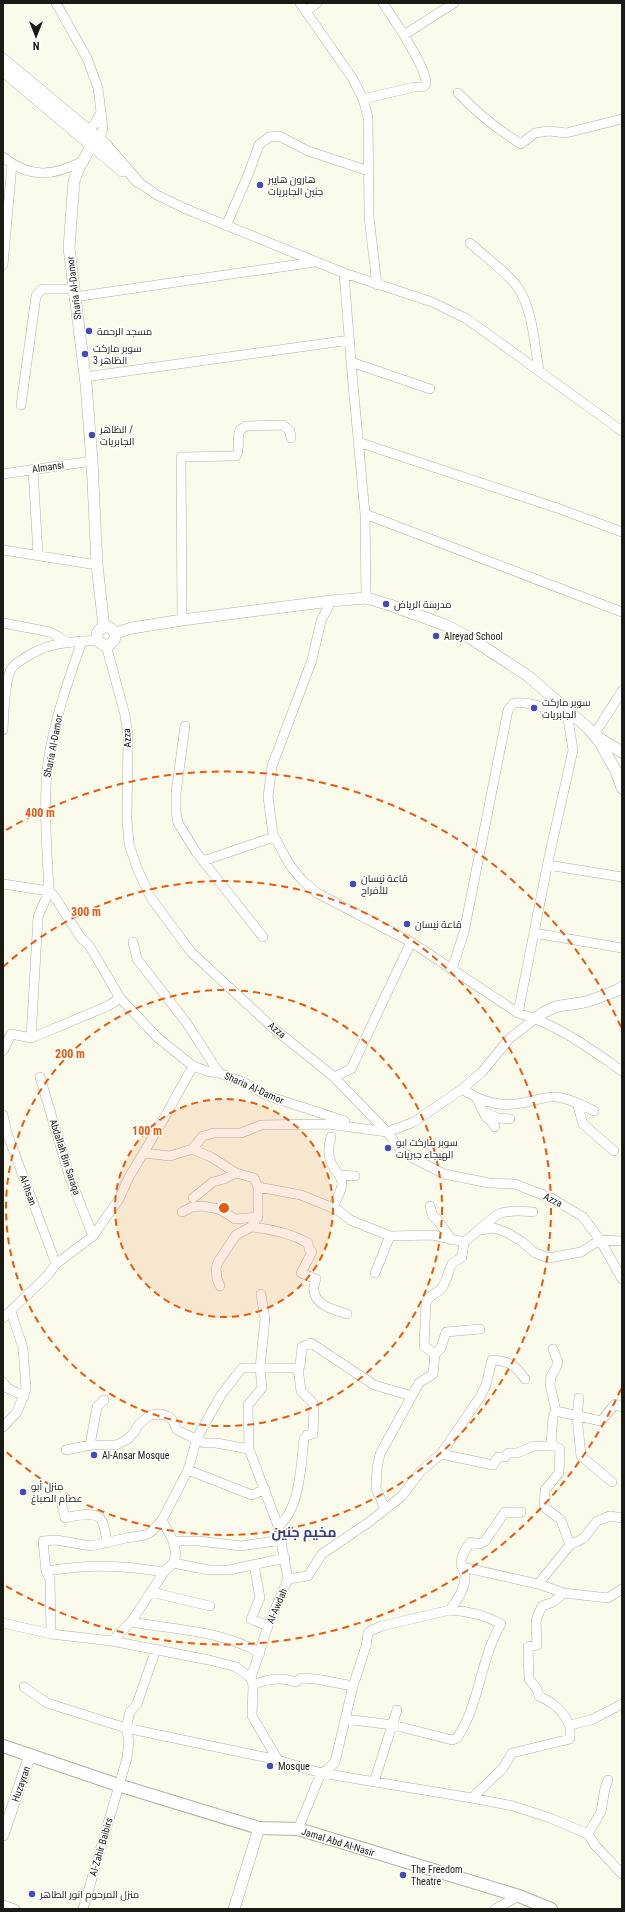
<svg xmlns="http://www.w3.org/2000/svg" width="625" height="1912" font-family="'Roboto Condensed',Cairo,sans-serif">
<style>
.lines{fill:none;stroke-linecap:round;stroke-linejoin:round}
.minor-casing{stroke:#b1b1a2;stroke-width:10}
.tertiary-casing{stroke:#b1b1a2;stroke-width:12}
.secondary-casing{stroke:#b1b1a2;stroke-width:14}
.minor{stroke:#fff;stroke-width:9}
.tertiary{stroke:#fff;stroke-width:11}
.secondary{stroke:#fff;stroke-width:12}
.ring{fill:none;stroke:#e8590c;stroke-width:2;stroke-dasharray:7 5}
.poi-dot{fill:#414abf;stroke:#fff;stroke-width:1.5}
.labels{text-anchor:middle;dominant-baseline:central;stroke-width:3;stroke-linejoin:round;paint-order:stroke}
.poi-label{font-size:10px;fill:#1b1b15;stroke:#fff;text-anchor:start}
.street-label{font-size:10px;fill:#1b1b15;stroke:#fff}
.district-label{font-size:14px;font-weight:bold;fill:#353e79;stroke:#fff}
.centre{fill:#e8590c;stroke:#fff;stroke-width:2}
.ring-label{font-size:12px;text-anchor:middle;font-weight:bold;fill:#e8590c;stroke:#fff;stroke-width:3;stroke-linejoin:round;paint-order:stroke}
</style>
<rect width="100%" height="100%" fill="#fbfbeb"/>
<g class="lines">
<defs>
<path id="minor" d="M56,3l31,55 11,30 5,41 -4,10 -4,3
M300,3l53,76 10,20 5,18 1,100 8,68
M383,3l21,32
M306,11l11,-8
M458,93c19,20 39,36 63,51l14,-11 14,-2 17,2 56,-14
M363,99l51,-12h9l3,-3c1,-12 -16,-38 -22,-49l50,-32
M91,137l-1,-6 10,-17
M3,157c27,22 51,19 80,4
M138,182l19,13 29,14 158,64 88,29 35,17 155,112
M226,226l22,-51 11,-30 10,-8 10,-1 29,15 61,20
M470,243c14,13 33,26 46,42 17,23 18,58 23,85
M3,265l9,-101
M344,273l7,89 14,152 1,84
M74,297l241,-35
M351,362l79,27
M85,377l265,-37
M21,405l15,-109 6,-7h31
M358,442l202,67 62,23
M33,469l5,86
M3,474l89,-13
M365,514l257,98
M3,550l94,15
M331,601l-10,20 -9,39 -40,106 -4,31 5,37 16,30 13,16 15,13 94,49 107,71c39,11 71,35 104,58
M182,620l-1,-163 55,-1c5,-8 0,-18 4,-26l6,-4 37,-1 7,6 1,7
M3,623l47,9 18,10
M82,641c-14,40 -28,80 -34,121 -5,42 -1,87 1,129l5,5 27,42 8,7 31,53
M106,645l19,70 3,21 -1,83 2,25 8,24 14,30 40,54 81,75 62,50 53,55 16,21 41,21 45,9 26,1 38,15 30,18 17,23 22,39
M185,726l-9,67v19l2,11 18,29 67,85
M3,730c1,-17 1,-45 8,-61 3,-4 7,-7 12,-10 25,-17 46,-17 76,-19
M594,735l28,-44
M203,861l71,-24
M548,865l74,12
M3,884l46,7
M534,933l88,15
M133,942l4,17 49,63 33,51
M452,969l12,-37 44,-222 6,-7c19,-2 37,7 53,15
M518,1013l31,-156 24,-107 -6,-37
M31,1038l77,-32 12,-8 38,40 35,28 14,5 12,2 24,9 25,14 77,25
M31,1038l7,-121 11,-26
M3,1051l8,-17 20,4
M40,1077l29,98 24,61
M334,1077l17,-8 60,-127
M462,1089c21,14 41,19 65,13 9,-2 21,-6 30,-5 12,2 26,8 37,14
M477,1099l9,18 5,4 4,6
M577,1103l6,21 31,27
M486,1113l12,5 12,1
M3,1115l4,18 49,131
M331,1137c-3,10 -3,22 3,31 3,5 8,9 8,16 -1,9 -6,17 -10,24
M192,1149l19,8 25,16 18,5 4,9 43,8 37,15 12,10 40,16 43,-1 31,7c12,-8 25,-24 37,-29 10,-3 22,-2 32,-1
M143,1153l27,3 22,-7 11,-13 11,-3h27l20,-8 67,-1 59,8 27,-10 48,-33 20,-17 27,-33 27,-21
M340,1175l15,1
M193,1198l20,-16 11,-3 12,-6
M430,1206l3,11 3,1 16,22
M182,1212l10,-5 10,-1 17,3 16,10 23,-2
M251,1227c21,2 39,6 57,16l1,6 3,3 -11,21 15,6c-1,3 -3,9 -2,12 2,15 21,19 33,23
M480,1230l14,-2 12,4 15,9 14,12 14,5 32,-6 19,-12 22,1
M375,1273l15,-37
M220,1286l-3,-7 -1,-11 2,-6 18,-27 15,-8 7,-10v-30
M261,1294l4,25 -5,49 2,20 -14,17 1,44 29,77 10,53
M3,1318l44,-42 9,-12 37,-28 26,-37 10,-22 33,-55 31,-56
M553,1349l5,13 -2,6 -5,8 -1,9 6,26 -3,5 -2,28 9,5 -1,24 -14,17 -1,17 17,13 9,25
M435,1354l6,-6 5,-16 34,-3
M3,1382l4,6 17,8
M579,1398l-2,18 4,40 31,26
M556,1411l45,10 14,-17 7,3
M3,1427l14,-15 9,-23 -3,-41 -12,-36
M90,1445l7,-38 7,-7
M66,1450l24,-5h26l12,-6 7,-8 3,-6 12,-10 11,-1 8,3 4,4 4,9 27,13h12l33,6
M441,1454l52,11 5,-8h7l3,-4h9l17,-7h19
M188,1470l64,25 13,-6
M62,1505l3,13c9,-2 32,-8 37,3 3,6 4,15 5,22
M385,1509l-9,-21 1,-20 3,-14 39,-71 14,-9 2,-20 -11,-8 2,-43c2,-8 11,-9 16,-15 5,-8 6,-16 10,-24l10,-7 2,-15
M162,1520l26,-50 9,-32 24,-43 21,-27h56l2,-2 2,-19 9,-4 63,42 38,11
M278,1526c22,-15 23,-62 26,-87l3,-4 6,-1 1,-27 -1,-4 -12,-12 -3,-23
M173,1563l36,7h20l56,-12
M254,1565l6,33 -9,21 17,7
M462,1567l76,17 26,9 44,5 14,-9
M46,1571c44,-7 73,-6 118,1
M538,1584l32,-39 14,-7 13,-17 13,-5 12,2
M151,1592l59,14
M564,1593l-11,9 -11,4 -4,9 -2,7 1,23 -9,2 1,32 8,10 2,7c15,7 25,15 31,31
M131,1622c44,8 90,8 129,31
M3,1623l48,11 61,7 97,19 27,7 15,11 17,-52 20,-47 20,-3 14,-22 47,-32 33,-26 18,-24 21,-18 39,-57 6,-12 6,-25c18,1 23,5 33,19
M51,1634l-1,-55 -4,-8 -3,-30 13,-1 35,6 35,-8 19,-3 6,-3 11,-12 11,21h26l42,5 41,-6
M112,1641l19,-19 33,-50 9,-9 3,-9 -3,-13
M251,1679l2,6 -1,31 26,44
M253,1685c14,-6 29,-8 43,-3l5,-4 15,1 37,7
M24,1687l23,16 79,25 152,32 43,13 151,25 41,8 37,12 38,16 7,11 27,29
M345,1719l48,6 59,15 5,-2c23,-34 23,-79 44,-114 -16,-9 -33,-13 -51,-14
M374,1782l23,-72
M472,1798l31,-30 9,-15 58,-14v-12l4,-3 17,-4 31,-16
M298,1829l23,-56 6,-3 8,-8 18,-76 13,-40 2,-13 4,-3 10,-4 68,-16c7,-11 15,-20 15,-34 0,-4 -3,-8 -4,-12 0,-9 5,-16 10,-22l8,2 6,-3 20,-29 11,1 5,-1
M588,1834l13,-22 4,-24 3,-8
M3,1905l12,4
M83,1909l44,-151 2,-17 -3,-13 4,-16 7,-8 19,-55
M495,1909l24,-13"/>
<path id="tertiary" d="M3,59l102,85 33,38
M3,71l119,100
M92,144l-14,26 -4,11 -5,67 17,136 6,77 5,104 7,62
M97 636a9 9 0 1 1 18 0a9 9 0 1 1-18 0Z
M115,633l17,-5 50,-8 149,-19 35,-3 24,7 55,20 25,13 58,38 60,52 11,13 17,30 6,17
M597,737l25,15
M536,1018c20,-16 27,-11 49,-16 12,-3 22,-8 33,-12l4,-3
M3,1835l27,-80
M234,1909l25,-81"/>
<path id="secondary" d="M3,1746l115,39 141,43 39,1 221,67 32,13"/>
</defs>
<use href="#minor" class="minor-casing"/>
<use href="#tertiary" class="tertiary-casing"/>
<use href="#secondary" class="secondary-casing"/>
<use href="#minor" class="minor"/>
<use href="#tertiary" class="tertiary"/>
<use href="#secondary" class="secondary"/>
</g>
<circle cx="224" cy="1208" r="109" fill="#e8590c" fill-opacity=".12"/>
<g class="ring">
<circle cx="224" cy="1208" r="109"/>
<circle cx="224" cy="1208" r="218"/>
<path d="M3 967A327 327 0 1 1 3 1449"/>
<path d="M621 1389A436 436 0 0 1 6 1586M6 830A436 436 0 0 1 621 1027"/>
</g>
<g class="poi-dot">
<circle cx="260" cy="185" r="4"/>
<circle cx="89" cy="331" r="4"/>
<circle cx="85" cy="354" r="4"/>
<circle cx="92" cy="435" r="4"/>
<circle cx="386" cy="604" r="4"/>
<circle cx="436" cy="636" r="4"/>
<circle cx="534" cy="708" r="4"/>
<circle cx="353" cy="884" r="4"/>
<circle cx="407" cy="924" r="4"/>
<circle cx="388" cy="1148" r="4"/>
<circle cx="94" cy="1455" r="4"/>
<circle cx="23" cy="1492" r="4"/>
<circle cx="270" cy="1766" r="4"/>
<circle cx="403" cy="1875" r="4"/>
<circle cx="32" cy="1894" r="4"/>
</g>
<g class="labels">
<g class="poi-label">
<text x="268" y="179">هارون هايبر<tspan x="268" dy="12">جنين الجابريات</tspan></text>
<text x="97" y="331">مسجد الرحمة</text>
<text x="93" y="348">سوبر ماركت<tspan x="93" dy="12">الظاهر 3</tspan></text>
<text x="100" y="429">الظاهر /<tspan x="100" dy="12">الجابريات</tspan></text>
<text x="394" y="604">مدرسة الرياض</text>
<text x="444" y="636">Alreyad School</text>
<text x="542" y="702">سوبر ماركت<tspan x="542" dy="12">الجابريات</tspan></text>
<text x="361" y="878">قاعة نيسان<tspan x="361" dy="12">للأفراح</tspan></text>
<text x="415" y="924">قاعة نيسان</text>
<text x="396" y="1142">سوبر ماركت ابو<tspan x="396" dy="12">الهيجاء جبريات</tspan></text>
<text x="102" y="1455">Al-Ansar Mosque</text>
<text x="31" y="1486">منزل أبو<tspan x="31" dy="12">عصام الصباغ</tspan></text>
<text x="278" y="1766">Mosque</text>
<text x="411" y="1869">The Freedom<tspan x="411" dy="12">Theatre</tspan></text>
<text x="40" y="1894">منزل المرحوم انور الطاهر</text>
</g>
<g class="street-label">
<text transform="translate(74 288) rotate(-97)">Sharia Al-Damor</text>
<text transform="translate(48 467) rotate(-8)">Almansi</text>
<text transform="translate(127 738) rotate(-93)">Azza</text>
<text transform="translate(53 746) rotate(-79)">Sharia Al-Damor</text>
<text transform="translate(277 1030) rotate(40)">Azza</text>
<text transform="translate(254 1088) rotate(24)">Sharia Al-Damor</text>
<text transform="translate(65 1157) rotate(72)">Abdallah Bin Saraqa</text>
<text transform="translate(28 1190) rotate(70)">Al-Ihsan</text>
<text transform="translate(553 1200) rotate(27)">Azza</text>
<text transform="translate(277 1606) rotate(-67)">Al-Awdah</text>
<text transform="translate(21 1784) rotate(-71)">Huzayran</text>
<text transform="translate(338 1842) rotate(17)">Jamal Abd Al-Nasir</text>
<text transform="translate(101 1847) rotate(-74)">Al-Zahir Baibirs</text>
</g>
<g class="district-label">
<text x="304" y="1532">مخيم جنين</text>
</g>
</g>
<circle cx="224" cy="1208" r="6" class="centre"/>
<g class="ring-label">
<text x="40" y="817">400 m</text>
<text x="86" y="916">300 m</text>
<text x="70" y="1058">200 m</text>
<text x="147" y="1135">100 m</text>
</g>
<rect width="625" height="1912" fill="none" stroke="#1b1b15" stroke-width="8"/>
<g transform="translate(36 36) rotate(180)" stroke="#ffffff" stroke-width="3" paint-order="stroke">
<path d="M0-3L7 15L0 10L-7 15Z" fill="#1b1b15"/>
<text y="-6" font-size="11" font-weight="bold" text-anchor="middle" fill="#1b1b15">N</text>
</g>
</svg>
